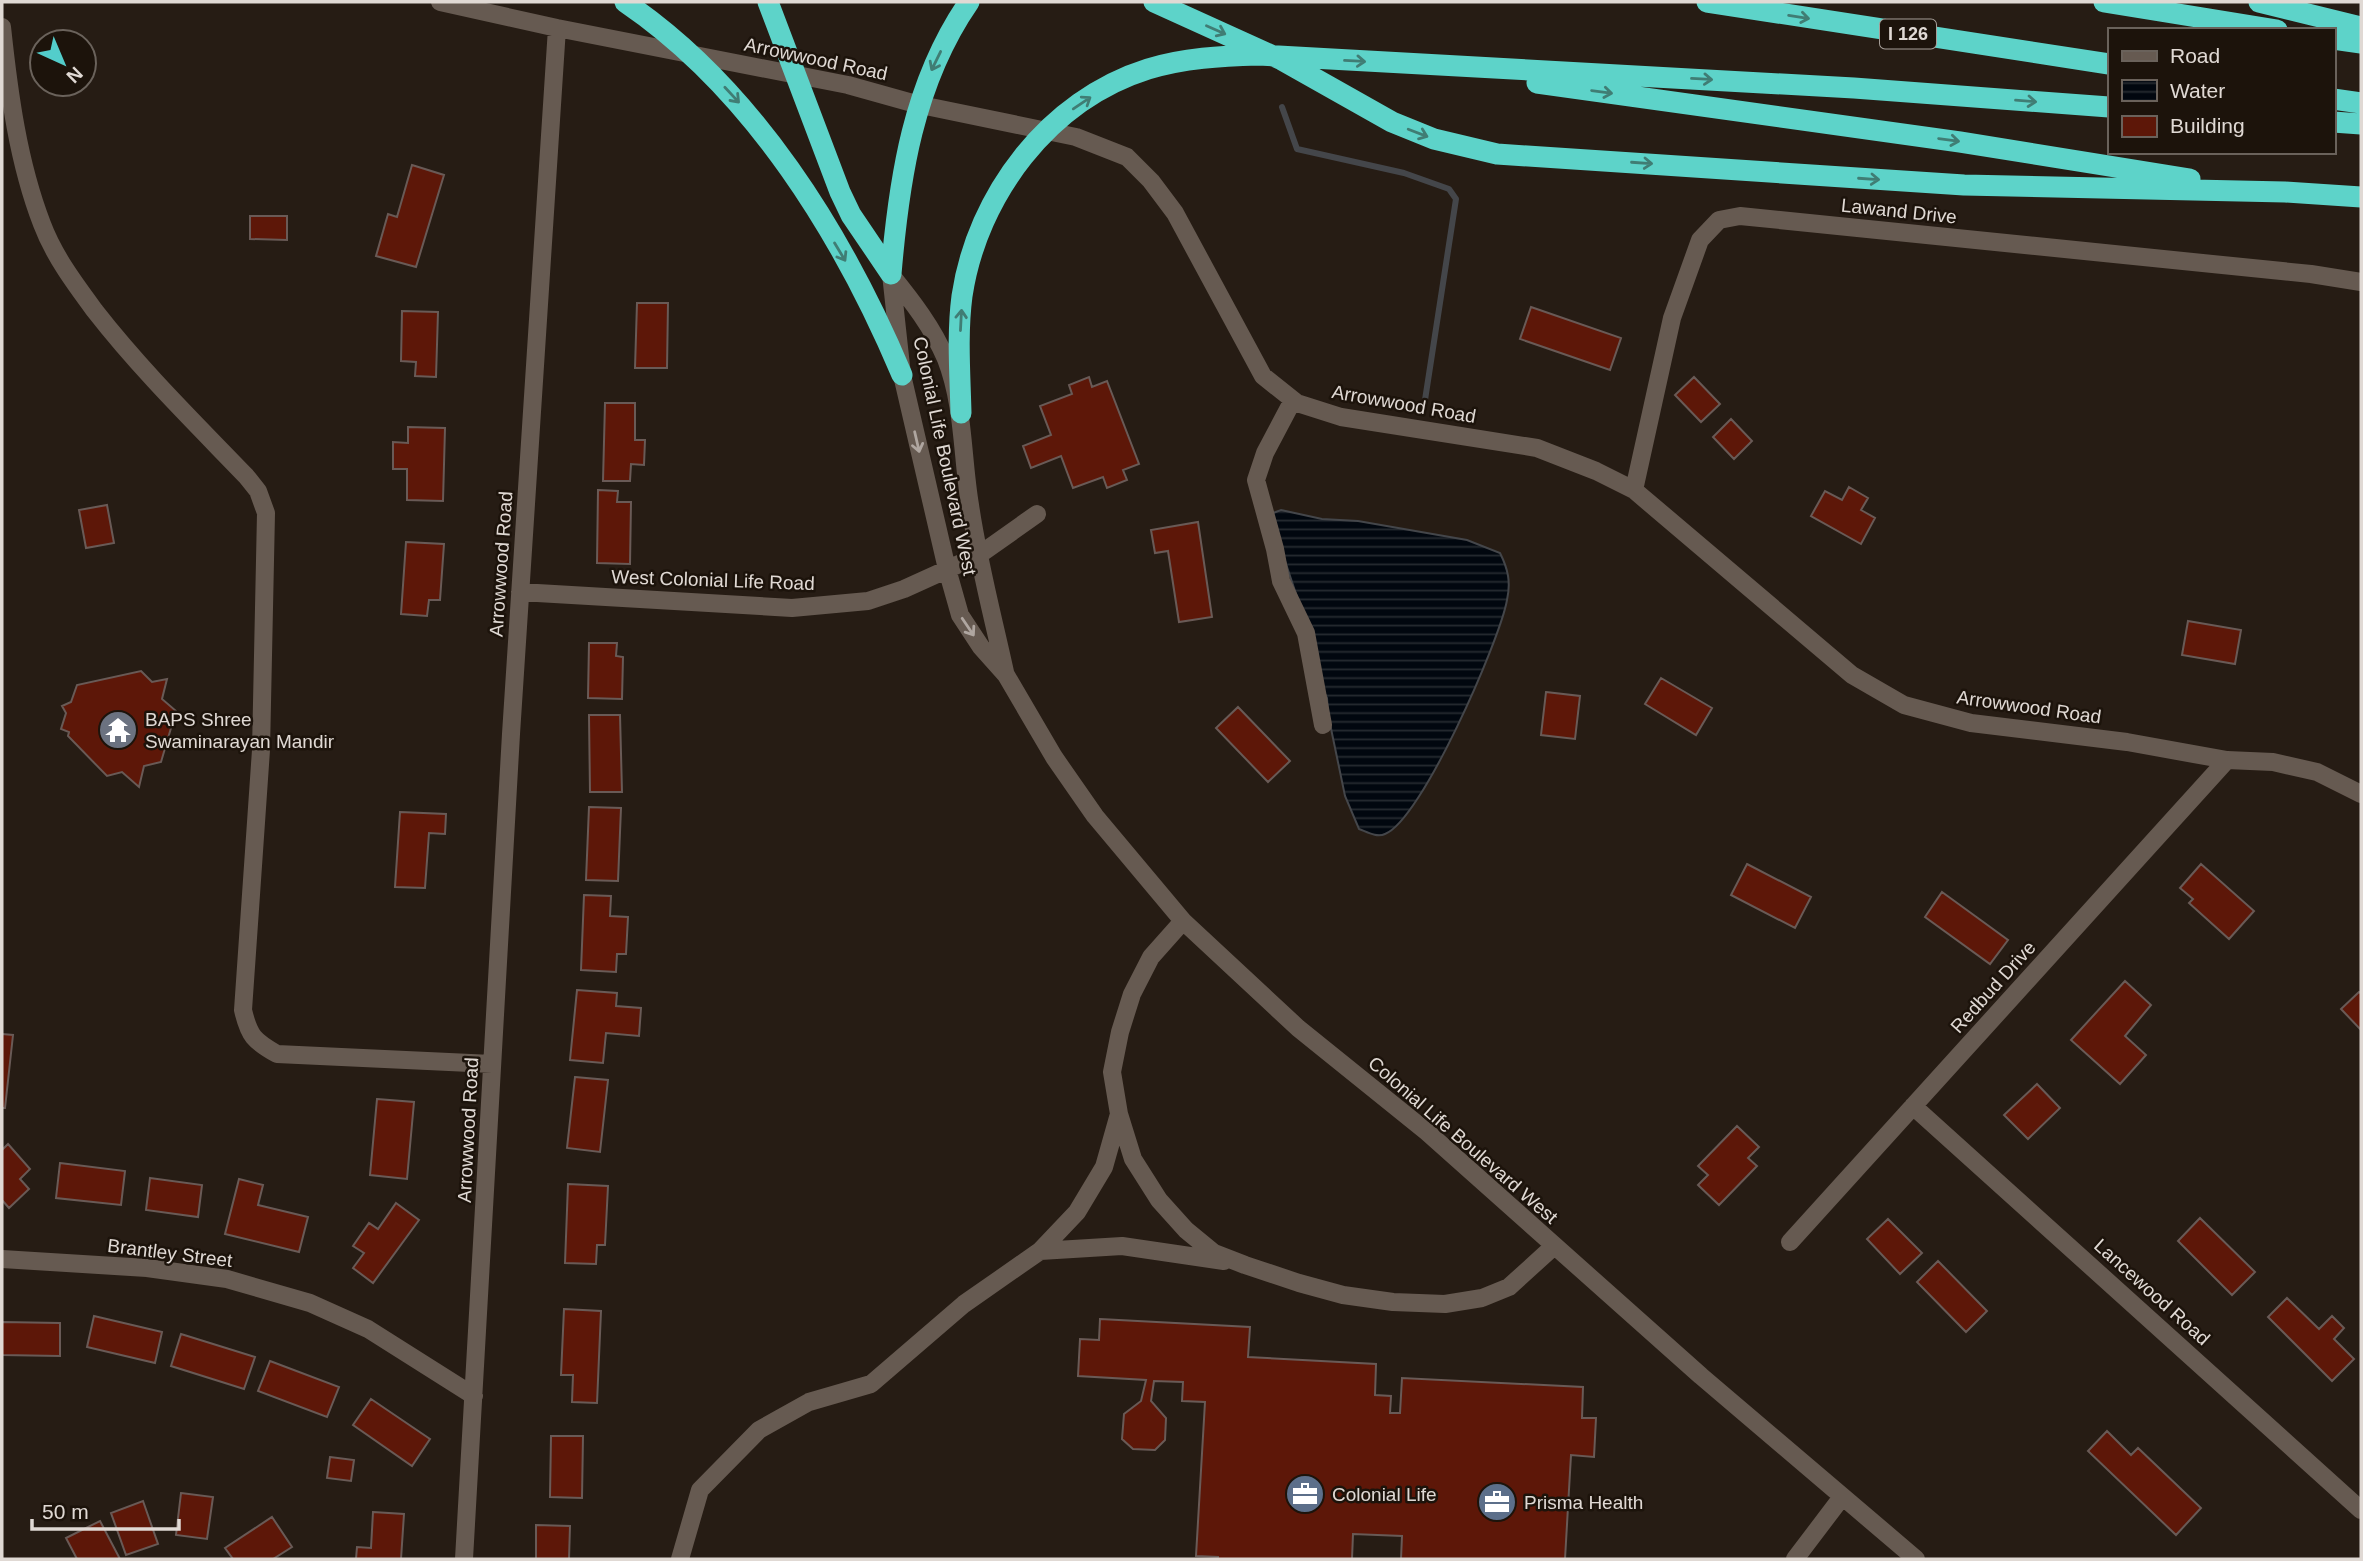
<svg xmlns="http://www.w3.org/2000/svg" width="2363" height="1561" font-family="Arial,sans-serif">
<style>
.water{fill:url(#water-rules);stroke:#44464a;stroke-width:2}
.lines{fill:none;stroke-linecap:round;stroke-linejoin:round}
.stream{stroke:#44464a;stroke-width:6}
.building{fill:#5d1708;stroke:#695a56;stroke-width:2}
.minor{stroke:#665a51;stroke-width:18}
.highway{stroke:#5dd3c9;stroke-width:21}
.oneway{stroke:#407d74}
.oneway2{stroke:#afa6a0}
.labels{text-anchor:middle;dominant-baseline:central;stroke-width:5;stroke-linejoin:round;paint-order:stroke}
.shield{fill:#1c130b;stroke:#a59e98;stroke-width:2}
.shield-label{font-size:18px;font-weight:bold;fill:#e0d9d4}
.street-label{font-size:19px;fill:#e0d9d4;stroke:#1c130b}
.poi-label{font-size:19px;fill:#e0d9d4;stroke:#1c130b;text-anchor:start}
</style>
<defs>
<pattern id="water-rules" width="6" height="5" patternUnits="userSpaceOnUse" patternTransform="scale(1.75)"><rect width="6" height="5" fill="#01070f"/><path d="M0 2.5h6" fill="none" stroke="#262b31"/></pattern>
</defs>
<rect width="100%" height="100%" fill="#261c14"/>
<path class="water" d="M1281,510l41,9 36,2 109,19 33,13c8,16 11,29 7,47 -7,40 -86,221 -122,234 -8,4 -18,-2 -26,-5l-14,-33 -17,-82 -1,-16 -5,-10 -6,-34 -44,-132 1,-9z"/>
<g class="lines">
<path class="stream" d="M1282,107l15,42 107,24 45,16 7,10 -31,201"/>
</g>
<path class="building" d="M412,165l32,10 -28,92 -40,-11 12,-42 9,3z
M250,216h37v24l-37,-1z
M637,303h31l-1,65h-32z
M1531,307l90,31 -11,32 -90,-31z
M402,311l36,1 -2,65 -21,-1 1,-14 -15,-1z
M1089,377l3,10 15,-6 32,83 -16,6 4,10 -20,8 -4,-11 -30,11 -12,-32 -30,12 -8,-22 28,-11 -11,-29 32,-12 -3,-9z
M1694,377l26,27 -19,18 -26,-27z
M605,403h30v37h10l-1,25 -13,-1 -1,17h-27z
M1731,419l21,22 -18,18 -21,-22z
M408,427l37,1 -2,73 -36,-1v-31h-14v-27l15,1z
M1849,487l19,11 -7,12 14,8 -14,26 -50,-28 14,-25 17,9z
M598,490l20,1 -1,11h14l-1,62 -33,-1z
M107,505l7,38 -28,5 -7,-38z
M1198,522l14,95 -33,5 -11,-71 -13,2 -4,-23z
M406,542l38,2 -4,56h-11l-2,16 -26,-2z
M2188,621l53,9 -6,34 -53,-9z
M589,643h28l-1,13 7,1 -1,42 -34,-1z
M141,671l11,11 15,-3 -5,20 14,12 -15,51 -17,4 -5,21 -17,-15 -15,4 -39,-40 1,-4 -8,-3 5,-16 -4,-7 9,-4 6,-17z
M1661,678l51,30 -16,27 -51,-31z
M1546,692l34,4 -5,43 -34,-4z
M1238,707l52,54 -22,21 -52,-54z
M589,715h31l2,77h-32z
M589,807l32,1 -3,73 -32,-1z
M400,812l46,2 -1,20 -16,-1 -4,55 -30,-1z
M1747,864l64,33 -16,31 -64,-33z
M2201,864l53,47 -25,28 -40,-36 4,-4 -13,-11z
M1942,892l66,48 -18,24 -65,-47z
M584,895l27,1 -1,20 18,1 -2,37h-9l-1,18 -35,-2z
M2125,981l26,24 -26,31 21,19 -26,29 -49,-44z
M577,990l40,3 -1,13 25,2 -2,28 -33,-3 -3,30 -33,-3z
M2359,992l2,1v37l-20,-21z
M2,1034l11,1 -8,73h-3z
M575,1077l33,3 -8,72 -33,-4z
M2037,1084l23,24 -32,31 -24,-24z
M377,1099l37,3 -7,77 -37,-4z
M1737,1126l22,21 -11,11 9,8 -38,39 -21,-20 10,-10 -10,-9z
M8,1144l22,25 -10,10 9,10 -20,19 -7,-8v-50z
M60,1163l65,8 -4,34 -65,-7z
M150,1178l52,7 -4,32 -52,-7z
M239,1179l24,6 -5,20 50,12 -9,35 -74,-18z
M568,1184l40,2 -3,59h-8l-1,19 -31,-1z
M396,1203l23,17 -46,63 -20,-15 11,-15 -11,-7 16,-23 9,6z
M2200,1218l55,54 -23,23 -54,-54z
M1888,1219l34,34 -22,21 -33,-35z
M1938,1261l49,50 -21,21 -49,-50z
M2287,1298l32,31 13,-13 12,12 -10,11 20,20 -22,22 -64,-64z
M564,1309l37,2 -4,92 -25,-1 1,-27h-12z
M94,1316l68,16 -7,31 -68,-16z
M1100,1319l150,8 -2,30 128,7 -1,31 16,1 -1,17h10l2,-35 181,9 -1,31h14l-2,39 -23,-2 -6,104h-164l1,-23 -49,-2 -1,25h-134v-2l-22,-1 9,-154 -23,-1 1,-19 -29,-1 -3,20 15,17 -1,22 -10,10 -22,-1 -11,-10 2,-25 17,-13 5,-21 -68,-4 2,-37 19,1z
M2,1322l58,1v33l-58,-1z
M181,1334l74,23 -11,32 -73,-23z
M270,1361l69,26 -12,30 -69,-26z
M371,1399l59,40 -18,27 -59,-41z
M2107,1431l24,24 7,-7 63,60 -25,27 -88,-84z
M551,1436h32l-1,62 -32,-1z
M330,1457l24,3 -3,21 -24,-3z
M181,1493l32,4 -6,42 -31,-4z
M143,1501l15,43 -32,11 -15,-42z
M373,1512l31,2 -3,45h-45l1,-12 14,1z
M272,1517l20,30 -19,12h-40l-8,-11z
M100,1521l20,38h-43l-11,-21z
M536,1525l34,1 -1,33h-33z"/>
<g class="lines">
<path class="minor" d="M440,2l117,26 291,57 68,19 160,33 51,20 24,24 24,32 88,163 34,27 44,14 196,31 59,23 38,19 218,185 52,30 67,18 156,19 100,18 46,2 44,10 44,22
M2,27c7,66 16,135 40,197 12,32 33,60 53,87 46,59 99,111 151,165l12,15 8,22 -5,237 -18,260c6,26 11,31 34,44l215,10
M891,274l11,101 45,194 13,46 21,32 25,28 48,82 41,59 88,105 115,107 129,104 274,244 215,183
M891,275c21,26 42,53 55,84 18,46 16,98 24,146 8,56 23,112 35,167
M1293,400l-28,53 -9,27 19,69 6,32 25,52 17,92
M1634,490l38,-172 28,-78 19,-20 21,-4 571,58 50,8
M520,592l272,16 76,-7 36,-12 75,-34 58,-41
M1183,921l-32,36 -19,37 -12,38 -8,40 7,42 14,45 26,41 27,30 28,23 31,12 54,18 44,12 50,7 52,2 37,-6 27,-11 44,-40
M1913,1106l448,404
M1790,1242l437,-482
M1040,1251l37,-39 27,-45 15,-53
M2,1259l145,9 80,11 83,24 58,26 106,67
M464,1559l47,-825 46,-706
M680,1559l20,-69 59,-60 50,-28 62,-18 93,-80 76,-53 82,-5 102,15
M1795,1559l47,-62"/>
<path class="highway" d="M625,2c128,87 218,233 277,373
M768,2l72,190 11,23 40,59
M1154,2l128,58 110,62 42,17 63,15 467,31 321,7 76,5
M1707,2l402,62
M2104,2l173,28
M2259,2l102,25
M2333,39l28,4
M1537,83l423,59 230,37
M2333,99l28,4
M2333,122l28,2
M891,274c8,-95 22,-191 78,-272
M961,413c-1,-39 -4,-79 1,-117 15,-101 87,-196 186,-227 36,-11 73,-13 111,-14l595,33 255,19"/>
</g>
<defs><path id="oneway-shaft" d="M-6 0H5M1.5-3L5.5 0L1.5 3" fill="none" stroke-width="1.6" stroke-linecap="round" stroke-linejoin="round" transform="scale(1.75)"/></defs>
<g class="oneway">
<use href="#oneway-shaft" transform="translate(1799 17) rotate(9)"/>
<use href="#oneway-shaft" transform="translate(1216 30) rotate(24)"/>
<use href="#oneway-shaft" transform="translate(936 61) rotate(116)"/>
<use href="#oneway-shaft" transform="translate(1355 61) rotate(3)"/>
<use href="#oneway-shaft" transform="translate(1702 79) rotate(3)"/>
<use href="#oneway-shaft" transform="translate(1602 92) rotate(8)"/>
<use href="#oneway-shaft" transform="translate(732 95) rotate(47)"/>
<use href="#oneway-shaft" transform="translate(2026 101) rotate(5)"/>
<use href="#oneway-shaft" transform="translate(1082 103) rotate(-34)"/>
<use href="#oneway-shaft" transform="translate(1418 133) rotate(21)"/>
<use href="#oneway-shaft" transform="translate(1949 140) rotate(8)"/>
<use href="#oneway-shaft" transform="translate(1642 163) rotate(4)"/>
<use href="#oneway-shaft" transform="translate(1869 179) rotate(4)"/>
<use href="#oneway-shaft" transform="translate(840 252) rotate(59)"/>
<use href="#oneway-shaft" transform="translate(961 320) rotate(-87)"/>
</g>
<g class="oneway2">
<use href="#oneway-shaft" transform="translate(917 442) rotate(77)"/>
<use href="#oneway-shaft" transform="translate(968 627) rotate(56)"/>
</g>
<defs>
<symbol id="temple-disc" viewBox="-11 -11 22 22"><circle r="9.5" fill="#6b7280" stroke="#1c130b"/><path d="M0-6L5-2H3V0L6.5 2.5H4V6H1.5V3h-3V6H-4V2.5H-6.5L-3 0V-2H-5Z" fill="#fff"/></symbol>
<symbol id="office-disc" viewBox="-11 -11 22 22"><circle r="9.5" fill="#5c6f8a" stroke="#1c130b"/><path d="M-6-3h4V-5.5h4V-3h4V5H-6ZM-1-4.5V-3h2v-1.5ZM-6 0V1H6V0Z" fill="#fff"/></symbol>
</defs>
<g fill-rule="evenodd">
<use href="#temple-disc" x="96" y="708" width="44" height="44"/>
<use href="#office-disc" x="1283" y="1472" width="44" height="44"/>
<use href="#office-disc" x="1475" y="1480" width="44" height="44"/>
</g>
<g class="labels">
<rect class="shield" x="1880" y="19.5" width="56" height="29" rx="5"/>
<g class="shield-label">
<text x="1908" y="34">I 126</text>
</g>
<g class="street-label">
<text transform="translate(816 59) rotate(12)">Arrowwood Road</text>
<text transform="translate(1899 211) rotate(6)">Lawand Drive</text>
<text transform="translate(1404 404) rotate(10)">Arrowwood Road</text>
<text transform="translate(945 456) rotate(78)">Colonial Life Boulevard West</text>
<text transform="translate(501 564) rotate(-86)">Arrowwood Road</text>
<text transform="translate(713 580) rotate(2)">West Colonial Life Road</text>
<text transform="translate(2029 707) rotate(8)">Arrowwood Road</text>
<text transform="translate(1993 987) rotate(-48)">Redbud Drive</text>
<text transform="translate(468 1130) rotate(-87)">Arrowwood Road</text>
<text transform="translate(1463 1140) rotate(41)">Colonial Life Boulevard West</text>
<text transform="translate(170 1253) rotate(7)">Brantley Street</text>
<text transform="translate(2152 1292) rotate(42)">Lancewood Road</text>
</g>
<g class="poi-label">
<text x="145" y="719">BAPS Shree<tspan x="145" dy="22">Swaminarayan Mandir</tspan></text>
<text x="1332" y="1494">Colonial Life</text>
<text x="1524" y="1502">Prisma Health</text>
</g>
</g>
<rect width="2363" height="1561" fill="none" stroke="#e0d9d4" stroke-width="7"/>
<rect x="2108" y="28" width="228" height="126" fill="#1c130b" stroke="#6a625b" stroke-width="2"/>
<rect x="2122" y="51" width="35" height="10" fill="#665a51" stroke="#6a625b" stroke-width="2"/>
<text x="2170" y="63" font-size="21" fill="#e0d9d4">Road</text>
<rect x="2122" y="80" width="35" height="21" fill="url(#water-rules)" stroke="#6a625b" stroke-width="2"/>
<text x="2170" y="98" font-size="21" fill="#e0d9d4">Water</text>
<rect x="2122" y="116" width="35" height="21" fill="#5d1708" stroke="#6a625b" stroke-width="2"/>
<text x="2170" y="133" font-size="21" fill="#e0d9d4">Building</text>
<g transform="translate(63 63) rotate(136)"><circle r="33" fill="#1c130b" stroke="#6a625b" stroke-width="2"/>
<path d="M0-5L12 26L0 18L-12 26Z" fill="#53cdcb"/>
<text y="-10" font-size="19" font-weight="bold" text-anchor="middle" fill="#e0d9d4">N</text>
</g>
<path d="M32 1519v10h147v-10" fill="none" stroke="#e0d9d4" stroke-width="3.5"/>
<text x="42" y="1519" font-size="21" fill="#e0d9d4" stroke="#1c130b" stroke-width="5" paint-order="stroke">50 m</text>
</svg>
